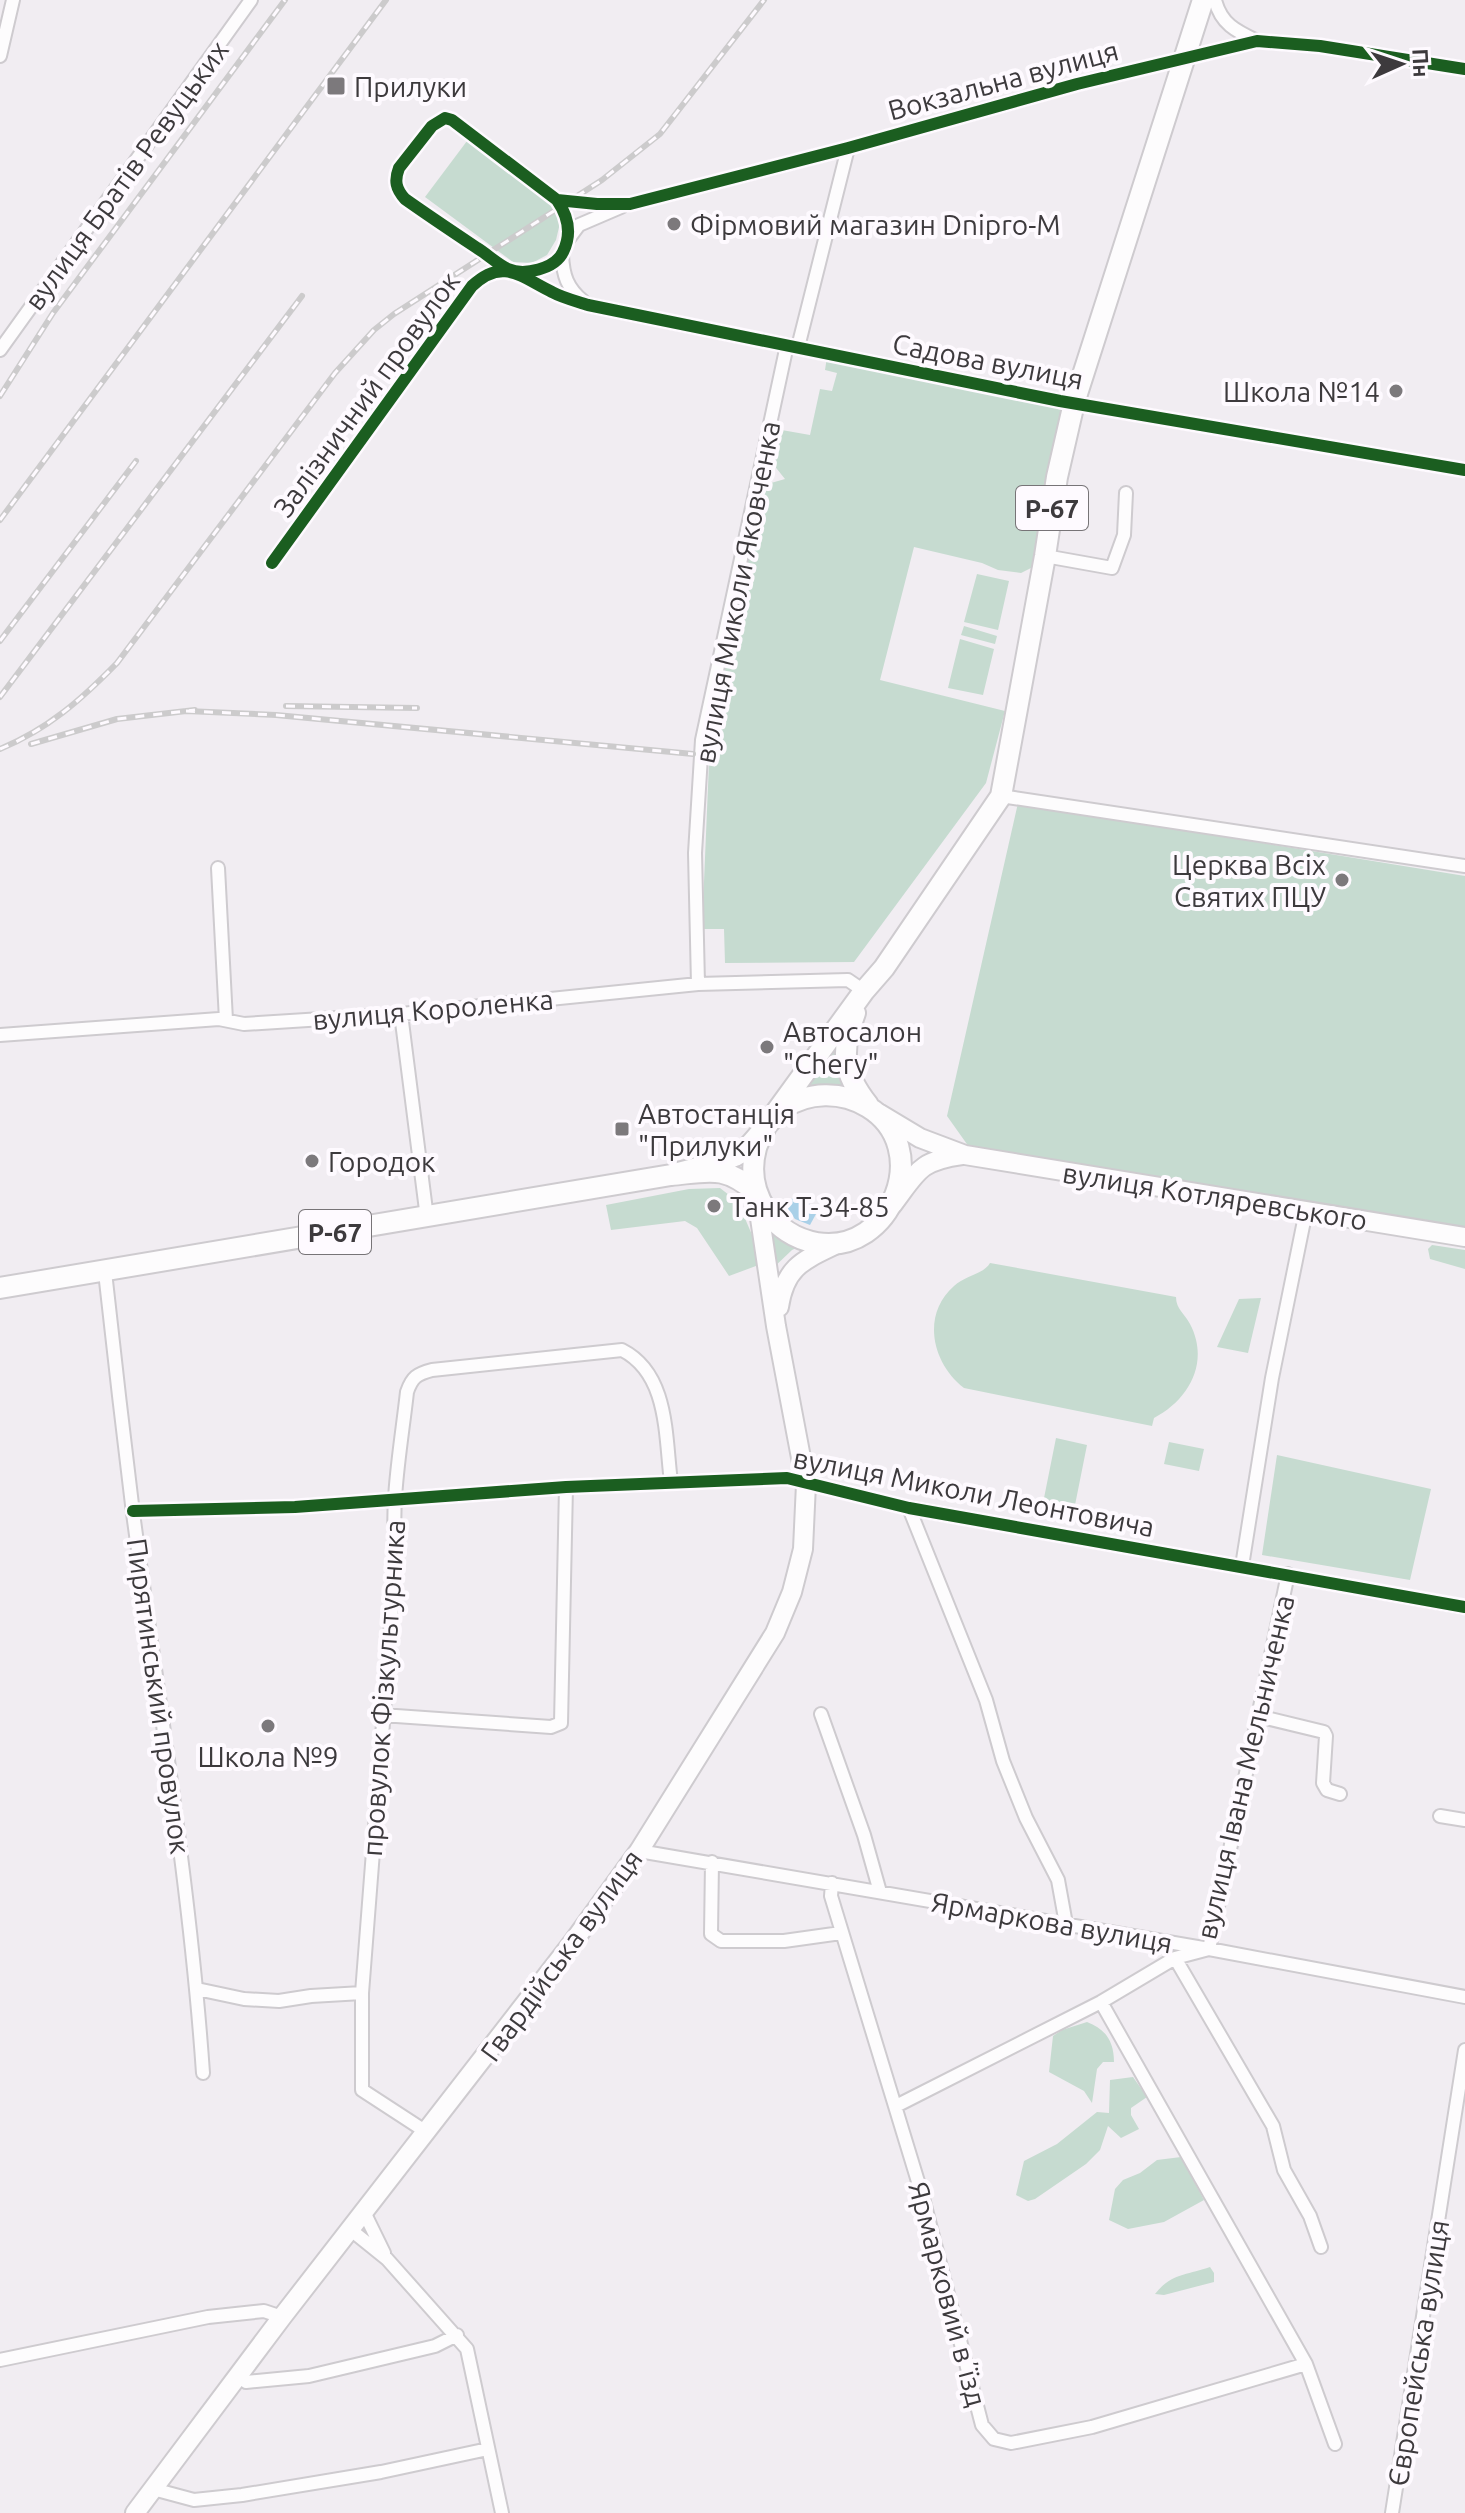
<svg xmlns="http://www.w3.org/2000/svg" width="1465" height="2513" font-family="Ubuntu,sans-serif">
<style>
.green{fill:#c6dbd0}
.water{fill:#aad0e8}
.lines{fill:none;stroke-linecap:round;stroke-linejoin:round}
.minor-casing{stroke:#cecbcf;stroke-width:16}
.secondary-casing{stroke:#cecbcf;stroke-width:22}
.primary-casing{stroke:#cecbcf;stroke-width:24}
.minor{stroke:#fdfcfd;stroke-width:12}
.secondary{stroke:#fdfcfd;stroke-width:18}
.primary{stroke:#fdfcfd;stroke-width:20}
.rail-casing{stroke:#cccbcc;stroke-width:6}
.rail{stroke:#fefaff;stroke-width:3;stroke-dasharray:9;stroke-linecap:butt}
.cycleway-casing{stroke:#fefaff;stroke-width:17}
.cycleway{stroke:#1b5e20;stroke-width:12}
.poi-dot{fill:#7c797c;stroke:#fefaff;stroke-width:3}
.labels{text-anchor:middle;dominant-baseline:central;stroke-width:8;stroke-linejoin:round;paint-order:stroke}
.shield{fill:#fefaff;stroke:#777477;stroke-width:2}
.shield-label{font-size:26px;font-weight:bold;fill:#3d3a3d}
.street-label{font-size:28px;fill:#3d3a3d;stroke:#fefaff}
.poi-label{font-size:28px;fill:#3d3a3d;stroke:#fefaff;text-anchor:start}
</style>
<rect width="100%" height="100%" fill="#f1edf2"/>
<path class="green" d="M467,141l85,64 8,18 -4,17 -9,15 -15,8 -19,-1 -88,-65z
M827,357l236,48 -15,65 -15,97 -12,6 -23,-3 -16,-7 -68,-16 -34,133 125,31 -19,72 -132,179 -129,1 -1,-34h-22l8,-190 54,-254 21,-6 -12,-15 3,-35 34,6 10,-46 12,2 5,-18 -12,-3z
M977,574l32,7 -11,49 -34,-8z
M964,626l33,10 -2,8 -34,-9z
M960,639l34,10 -11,46 -35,-7z
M1018,803l447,73v352l-496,-81 -22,-31z
M840,1044l11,48 -13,-6 -30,-1z
M720,1188l18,14 26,61 -35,13 -32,-48 -12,-7 -74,9 -5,-25 83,-16z
M765,1224l40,20 -13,6 -21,20z
M1432,1245l33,5v19l-35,-10 -2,-10z
M990,1263l186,34c0,12 9,17 14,27 20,38 -1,76 -36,94l-2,8 -188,-38c-32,-25 -43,-73 -10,-102 10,-10 30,-12 36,-23z
M1261,1298l-13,55 -31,-6 22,-48z
M1056,1438l31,7 -13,65 -31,-7z
M1169,1442l35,7 -5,22 -35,-7z
M1277,1455l154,34 -21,91 -148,-25z
M1087,2022c19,7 27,20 27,40h-11l-6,7 -5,34 -8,-12 -35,-19 4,-36 9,-6z
M1133,2077l14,20 -16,11v7l8,14 -18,9 -13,-12 -8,24 -14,14 -51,35 -7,2 -12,-6 8,-34 33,-17 40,-32 12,1 1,-33z
M1181,2157l23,43 -40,22 -36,7 -19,-9 6,-31 8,-9 17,-7 17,-13z
M1210,2267l4,6v9l-50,13 -9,-1c16,-21 33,-19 55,-27z"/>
<path class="water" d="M798,1197l13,8 5,9 -6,11 -15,-6 -8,-9 4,-11z"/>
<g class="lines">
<defs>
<path id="minor" d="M1215,0c6,24 21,31 42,41
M0,56l13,-56
M557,200c11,16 15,34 6,52 -8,17 -39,24 -55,17 -11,-5 -21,-15 -31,-21 -24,-16 -48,-32 -72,-49 -9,-10 -11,-18 -6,-31l33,-42 13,-8 7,2 105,80 40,4h33l218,-56 229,-64 180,-43 63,5 145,23
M567,241l12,-16 42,-18
M562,255c1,20 5,33 21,46
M798,347l50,-199
M0,350l251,-350
M1045,556l67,12 12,-33 2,-42
M272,563l200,-277c31,-29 49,-9 80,6 11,6 24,9 36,13l472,96 405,69
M1001,796l464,70
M218,868l8,152
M698,984l-3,-131 7,-113 85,-395
M401,1014l26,204
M0,1035l219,-16 25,5 157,-10 297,-30 150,-4 16,11
M105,1272c9,80 18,161 28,241 25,186 57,372 70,560
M909,1508l77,192 17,61 23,57 32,62 8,44
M133,1511l162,-4 271,-20 221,-9 122,30 556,99
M1242,1566l30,-188 34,-167
M821,1714l43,121 16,57
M382,1715l169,12 10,-4 5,-236
M1258,1716l66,16 2,4 -3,47 4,7 13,4
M1440,1816l25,4
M639,1851l570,98 256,48
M712,1862l-1,72 10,7h63l57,-8
M832,1883l-1,13 92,302 59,227 12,14 17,4 81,-16 214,-63
M1175,1958l98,168 11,44 26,46 11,31
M197,1989l47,10 35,2 32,-5 51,-3
M1101,2002l205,362 29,80
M896,2106l205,-104 74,-44 34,-9 79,-375
M428,2133l-66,-43v-97l34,-437c-6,-54 5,-110 11,-164 5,-15 10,-18 25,-22l190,-20c47,24 43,86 49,132
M364,2212l20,41
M351,2230l36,29 80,90 35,164
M0,2360l208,-43 56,-6 18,6
M238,2376l8,6 63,-6 126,-30 22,-11
M153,2489l41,11 48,-5 139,-23 107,-23
M1392,2513l73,-463"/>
<path id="secondary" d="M880,1114l40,24 45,17 500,82
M893,1204c25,-33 26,-43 69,-49
M779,1307c6,-41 25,-47 60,-64
M135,2513l147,-196 291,-375 66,-91 136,-218 17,-41 11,-43 3,-65 -30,-158 -19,-128"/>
<path id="primary" d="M855,1013c-15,39 -12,60 13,92
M671,1175c20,-6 44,-10 64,-19 20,-10 30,-33 47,-47 26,-18 60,-18 86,-2 66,40 24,148 -51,136 -44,-7 -73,-51 -61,-95 2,-7 7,-14 10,-22l98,-135 20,-23 117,-172 44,-240 12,-79 17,-74 129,-403
M0,1288l671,-113c40,-4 53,-10 85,17"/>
</defs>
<use href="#minor" class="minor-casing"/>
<use href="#secondary" class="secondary-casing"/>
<use href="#primary" class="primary-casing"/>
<use href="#minor" class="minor"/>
<use href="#secondary" class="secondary"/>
<use href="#primary" class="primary"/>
<defs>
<path id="rail" d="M0,396l53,-83 232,-313
M0,520l386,-520
M0,641l136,-180
M0,697l302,-401
M286,706l131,2
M186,711l90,4 417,39
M31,744l86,-25 78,-9
M0,749c48,-20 81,-49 117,-86l218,-290 39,-43 20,-16 208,-134 58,-46 104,-134"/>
</defs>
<use href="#rail" class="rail-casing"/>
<use href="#rail" class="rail"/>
<defs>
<path id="cycleway" d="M557,200c11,16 15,34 6,52 -8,17 -39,24 -55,17 -11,-5 -21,-15 -31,-21 -24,-16 -48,-32 -72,-49 -9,-10 -11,-18 -6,-31l33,-42 13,-8 7,2 105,80 40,4h33l218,-56 229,-64 180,-43 63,5 145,23
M272,563l200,-277c31,-29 49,-9 80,6 11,6 24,9 36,13l472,96 405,69
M133,1511l162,-4 271,-20 221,-9 122,30 556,99"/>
</defs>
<use href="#cycleway" class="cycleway-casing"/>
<use href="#cycleway" class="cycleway"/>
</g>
<g class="poi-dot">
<rect x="326" y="76" width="20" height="20" rx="4"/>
<circle cx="674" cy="224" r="8"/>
<circle cx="1396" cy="391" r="8"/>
<circle cx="1342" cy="880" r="8"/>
<circle cx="767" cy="1047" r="8"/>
<rect x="614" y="1121" width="16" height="16" rx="4"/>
<circle cx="312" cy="1161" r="8"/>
<circle cx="714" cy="1206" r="8"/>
<circle cx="268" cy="1726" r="8"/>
</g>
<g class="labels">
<g class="shield">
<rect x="1016" y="486" width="72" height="44" rx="6"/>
<rect x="299" y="1210" width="72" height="44" rx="6"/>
</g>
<g class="shield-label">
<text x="1052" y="508">Р-67</text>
<text x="335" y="1232">Р-67</text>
</g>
<g class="street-label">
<text transform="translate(1003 80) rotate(-15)">Вокзальна вулиця</text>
<text transform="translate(126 175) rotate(-54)">вулиця Братів Ревуцьких</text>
<text transform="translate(988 361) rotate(11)">Садова вулиця</text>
<text transform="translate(366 394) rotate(-54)">Залізничний провулок</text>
<text transform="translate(737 592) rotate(-79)">вулиця Миколи Яковченка</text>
<text transform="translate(433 1009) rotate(-5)">вулиця Короленка</text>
<text transform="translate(1215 1196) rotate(9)">вулиця Котляревського</text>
<text transform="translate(974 1492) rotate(11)">вулиця Миколи Леонтовича</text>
<text transform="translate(383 1688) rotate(-86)">провулок Фізкультурника</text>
<text transform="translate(159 1696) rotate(82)">Пирятинський провулок</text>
<text transform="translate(1245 1767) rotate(-77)">вулиця Івана Мельниченка</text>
<text transform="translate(1052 1922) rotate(10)">Ярмаркова вулиця</text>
<text transform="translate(561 1955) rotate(-54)">Гвардійська вулиця</text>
<text transform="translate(948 2294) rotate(75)">Ярмарковий вʼїзд</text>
<text transform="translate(1418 2353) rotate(-81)">Європейська вулиця</text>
</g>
<g class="poi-label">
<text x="354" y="86">Прилуки</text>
<text x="690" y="224">Фірмовий магазин Dnipro-M</text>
<text x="1380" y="391" text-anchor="end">Школа №14</text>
<text x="1326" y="864" text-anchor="end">Церква Всіх<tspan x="1326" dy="32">Святих ПЦУ</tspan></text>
<text x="783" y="1031">Автосалон<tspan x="783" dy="32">"Chery"</tspan></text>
<text x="638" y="1113">Автостанція<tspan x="638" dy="32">"Прилуки"</tspan></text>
<text x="328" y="1161">Городок</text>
<text x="730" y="1206">Танк Т-34-85</text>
<text x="268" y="1756" text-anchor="middle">Школа №9</text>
</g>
</g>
<g transform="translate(1401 64) rotate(87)" stroke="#fefaff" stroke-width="6" paint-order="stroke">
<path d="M0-6L14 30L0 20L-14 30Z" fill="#3d3a3d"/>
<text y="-12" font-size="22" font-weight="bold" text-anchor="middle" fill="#3d3a3d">Пн</text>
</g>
</svg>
